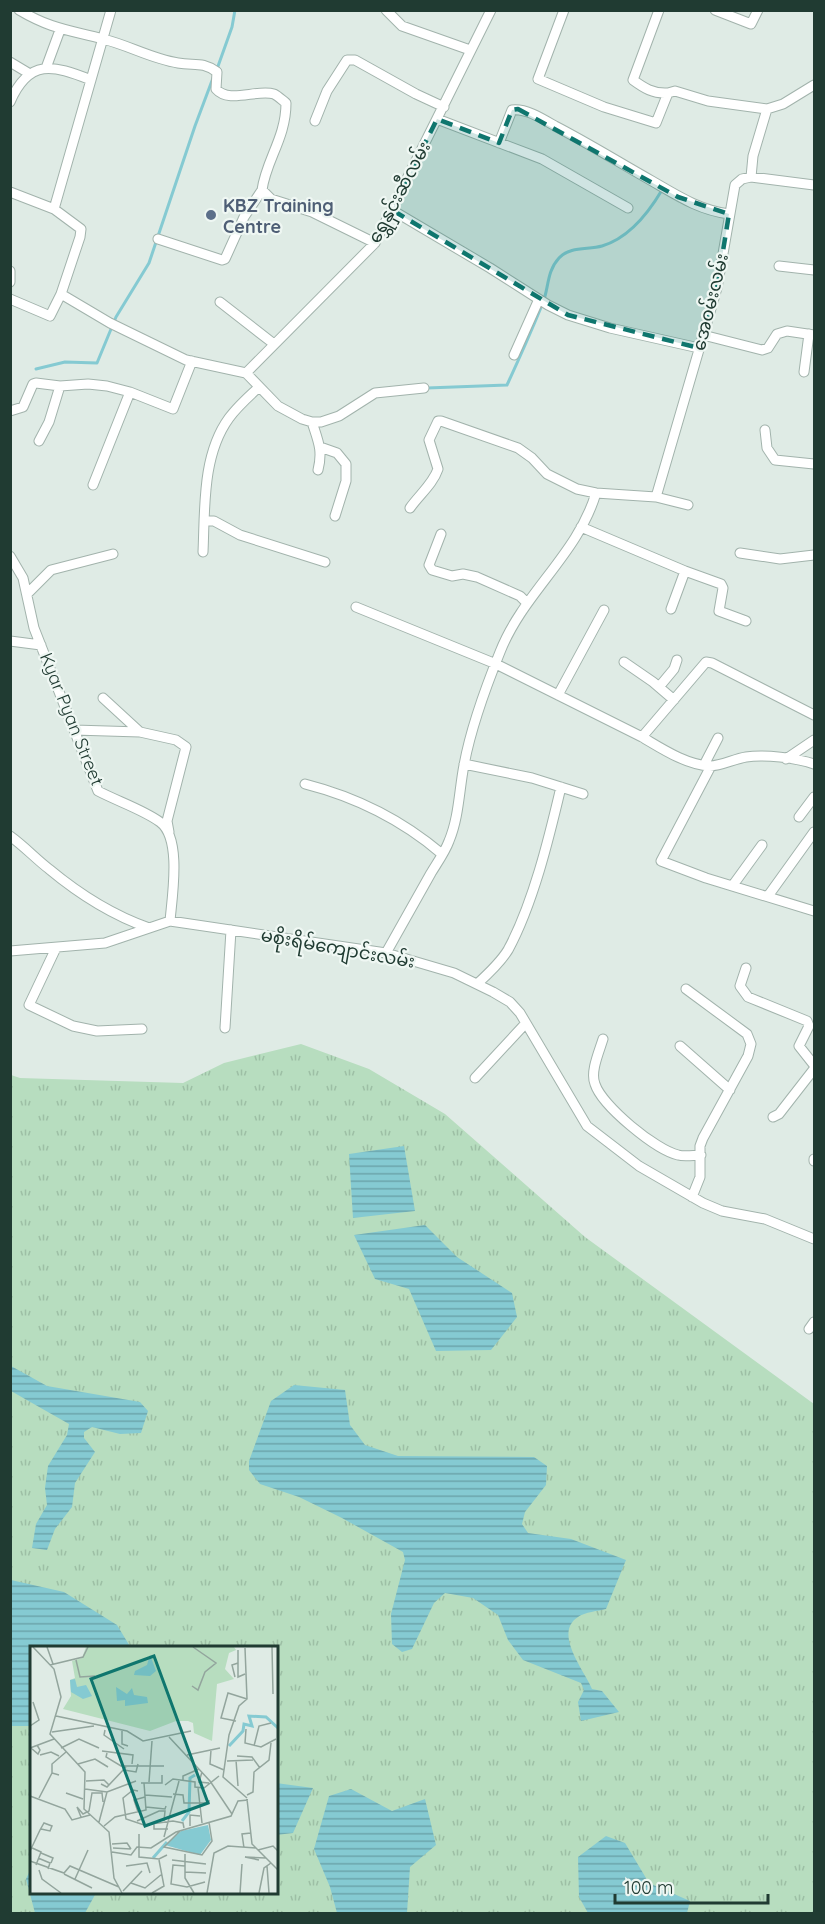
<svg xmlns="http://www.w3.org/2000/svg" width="825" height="1924" font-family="Quicksand,'Noto Sans Myanmar',sans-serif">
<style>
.grass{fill:url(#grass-tufts);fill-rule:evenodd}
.water{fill:url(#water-rules)}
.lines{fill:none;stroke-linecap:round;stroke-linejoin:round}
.stream{stroke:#85cad2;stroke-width:3}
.street-casing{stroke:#a2b3ac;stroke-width:11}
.street{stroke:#fff;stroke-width:9}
.marked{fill:#0f766e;fill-opacity:0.2;stroke:#0f766e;stroke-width:4.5;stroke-dasharray:12 8;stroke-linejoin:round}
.service-dot{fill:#5c6f8a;stroke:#eff7f3;stroke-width:2}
.labels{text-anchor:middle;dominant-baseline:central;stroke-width:4.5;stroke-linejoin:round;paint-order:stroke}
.street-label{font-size:18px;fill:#203b32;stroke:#eff7f3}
.service-label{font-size:18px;font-weight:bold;fill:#4e5e75;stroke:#eff7f3;text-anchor:start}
.inset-river{fill:none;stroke:#85cad2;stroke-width:3}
.inset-road{fill:none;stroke:#93a59d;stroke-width:1.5}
.view{fill:#0f766e;fill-opacity:0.15;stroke:#0f766e;stroke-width:3}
.inset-edge{fill:none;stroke:#203b32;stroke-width:3}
</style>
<defs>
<pattern id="grass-tufts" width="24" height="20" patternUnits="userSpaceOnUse" patternTransform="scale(1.5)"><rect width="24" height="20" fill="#b7ddbf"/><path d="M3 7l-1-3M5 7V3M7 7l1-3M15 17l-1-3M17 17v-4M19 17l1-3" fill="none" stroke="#9dbfa5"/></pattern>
<pattern id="water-rules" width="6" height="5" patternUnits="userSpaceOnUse" patternTransform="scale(1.5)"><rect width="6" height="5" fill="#85cad2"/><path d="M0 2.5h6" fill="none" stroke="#6ca5ab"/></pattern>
</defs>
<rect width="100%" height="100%" fill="#dfebe5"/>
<path class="grass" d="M301,1044l68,25 76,45 140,123 229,167v509l-803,1v-839l9,3 163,5 41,-20zM32,1648h244v244h-244z"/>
<path class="water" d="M404,1146l11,65 -62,7 -4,-64z
M425,1225l32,32 55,36 5,24 -26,33 -55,1 -27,-62 -34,-10 -21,-44z
M11,1366l36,20 93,16 8,9 -7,22 -21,1 -28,-7 -8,5v6l11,14 -20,31 -3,24 -17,22 -8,21 -15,-2 4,-24 11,-19 -2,-17 3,-22 19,-31 2,-11 -58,-33z
M294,1385l51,5 5,35 15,20 33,11 136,1 13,9 -1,19 -21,27 -3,12 6,9 43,6 55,21 -20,49c-8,2 -21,3 -28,8 -25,16 6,53 14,72l10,2 17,21 -38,9 -3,-19 6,-12 -3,-7 -58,-23 -15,-20 -10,-25 -25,-17 -28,-5 -11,10 -22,46 -10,3 -10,-8 -1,-30 14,-54 -2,-8 -61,-34 -43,-21 -39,-13 -11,-14v-9l22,-60z
M11,1580l53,12 53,33 14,23h-99l-1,78h-20z
M276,1783l37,5 -20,45 -17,2z
M351,1789l41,22 33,-12 11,46 -26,22 -3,46h-70l-7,-26 -16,-38 15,-53z
M606,1836l19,7 24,40 41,18 -3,12h-99l-9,-16 -1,-40z
M31,1868l1,24 64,1 -11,20h-50l-9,-34z"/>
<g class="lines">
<path class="stream" d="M217,69l15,-42 3,-17
M36,369l29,-7 32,1 19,-46 33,-54 46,-137 18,-48
M427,388l80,-3c12,-26 24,-53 35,-80 7,-15 4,-33 17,-47 11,-12 29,-8 43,-12 27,-8 47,-34 60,-56"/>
<defs>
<path id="street" d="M19,10c32,19 50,20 84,29 25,6 49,20 75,24 16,3 24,-2 39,9l-1,17c13,15 40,0 58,5 4,2 8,6 12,9 0,35 -20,57 -24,87l9,9 41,13 63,31
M386,10l16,16 68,24
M564,10l-26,69 66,28 52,16 12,-30 7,-2 33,10 59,8 16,-5 31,-19
M659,10l-26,70c11,8 20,14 35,13
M715,10l36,14 7,-14
M10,62l20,12
M46,68l14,-38
M10,102c19,-44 43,-37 81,-22
M437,119l105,40 86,49
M315,121l12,-30 20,-31h8l61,34 28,13
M499,143l13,-33c14,-2 31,9 43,16 33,17 65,37 97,55 26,15 47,29 77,33
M751,177l2,-21 14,-47
M10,192l44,17 27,20 -1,8 -19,57 49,29 76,37 60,13 32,33 24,13 10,3h9l18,-6 36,-23 49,-5
M54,209l57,-199
M392,210l98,58 58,37 20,10 42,13 89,20
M158,239l64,21 3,-1 19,-42 18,-27
M779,266l35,4
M10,271v11
M10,299l40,17 11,-22
M220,302l54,42
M703,335l59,15 6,-2 9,-14 10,-3 27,4
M514,355l25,-56
M804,372l5,-38
M246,373l129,-130 116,-233
M10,411l13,-4 10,-23 3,-1 24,3 28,-2 19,2 23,6 43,17 19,-48
M312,422c6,19 11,28 6,48
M765,430l2,18 8,12 39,4
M39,441l10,-19 11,-36
M320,447l17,6 9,11v17l-11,35
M93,485l37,-93
M656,497l61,-209 18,-103 7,-6 9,-2 63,8
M410,508c9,-13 23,-24 28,-39l-9,-29 9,-19h3l77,27 14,10 15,16 30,15 19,4 60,4 32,8
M204,521h10l26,14 85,27
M581,527l104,44 36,13 2,4 -4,23 27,10
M441,534l-12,31 3,5 20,6 11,-2 14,3 43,19 7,7
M203,552c2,-44 -1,-97 26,-134 8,-11 19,-21 29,-30
M740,553l40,6 34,-4
M10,556l13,22 11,50 64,163c19,10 46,19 62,31 22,16 12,75 10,99
M28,593l23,-23 62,-16
M356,607l140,57 146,73c19,11 44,28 68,29 11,0 24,-7 36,-9 18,-3 51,1 68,7
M671,609l14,-38
M10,641l31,4
M624,662l29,20 21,18
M659,687l15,-18 3,-9
M558,695l46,-85
M103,698l37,34 36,8 10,7 -19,74 2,11
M74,730l66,2
M642,737l64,-75 6,1 102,52
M786,759l28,-19
M464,764l68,14 51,16
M704,765l14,-27
M711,766l-50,95 45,17 108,33
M305,784c51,13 96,35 137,70
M799,817l15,-20
M10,836c14,10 26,23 39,33 30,25 63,46 100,59
M733,885l29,-40
M768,896l46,-64
M56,948l-27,57 44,21 24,5 45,-2
M10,951l95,-8 65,-22 216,32 68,20 39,19 17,10 10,11 67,113 52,40 64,37 19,8 43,8 49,20
M386,953c15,-27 30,-53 45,-80 6,-10 14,-21 18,-32 10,-24 10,-50 15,-76 7,-38 21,-76 36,-113 23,-59 78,-98 96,-159
M746,968l-6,18 8,11 59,24 2,5 -10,20 15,19
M477,984c11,-10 23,-21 31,-34 25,-46 41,-112 53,-163
M686,989l61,45 4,10 -3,12 -45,82 -3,8v31l-8,20
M225,1028l6,-98
M603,1039c-4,13 -13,33 -8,45 7,22 61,66 83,71 7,2 16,0 23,0
M680,1046l50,44
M475,1078l51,-55
M773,1117l6,-3 35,-45
M814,1161v-2
M809,1329l5,-7"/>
</defs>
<use href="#street" class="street-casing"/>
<use href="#street" class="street"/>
</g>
<path class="marked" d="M518,109l160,88 51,17 -12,74 -18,60 -131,-33 -176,-105 45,-91 62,24 13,-33z"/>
<circle class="service-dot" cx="211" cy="215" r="6"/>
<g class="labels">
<g class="street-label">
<text transform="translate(399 192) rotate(-62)">ရွှေနှင်းဆီလမ်း</text>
<text transform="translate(710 302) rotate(-76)">အေဝမ်းလမ်း</text>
<text transform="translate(72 719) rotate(68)">Kyar Pyan Street</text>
<text transform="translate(338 948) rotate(10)">မစိုးရိမ်ကျောင်းလမ်း</text>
</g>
<g class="service-label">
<text x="223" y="205">KBZ Training<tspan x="223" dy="21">Centre</tspan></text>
</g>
</g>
<g transform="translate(30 1646)">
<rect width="248" height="248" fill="#dfebe5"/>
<path d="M56,1h148l2,3 -7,3 -4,16 9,10 -17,5 -5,57 -18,-8 -1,-10 -5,-2h-12l-26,10 -87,-22 8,-13 -1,-16 5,-2 -3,-17 10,-3z" fill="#b7ddbf"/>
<path d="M120,9l6,16 -6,5 -16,-1 1,-4 12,-6zM45,33l2,8 9,-2 6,11 -9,3 -12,-7 -1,-12zM86,41l11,7 5,-6 2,7 13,2 1,6 -23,3v-6l-8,1zM178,179l3,15 -11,15 -35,-10 16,-14z" fill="#85cad2"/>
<path class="inset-river" d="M199,100l14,-15 1,-7 8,2 -3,-10 17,1 12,11M152,175l7,-9 1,-34 5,-3M123,212l14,-16"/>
<path class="inset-road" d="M3,1l21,22 7,28 -11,37 35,38 -1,37 25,23 5,46 8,15M17,1l6,17M242,1l1,47M215,2l2,51 -8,7 -10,29 -6,42 24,21M208,4v27l7,-3M46,14l4,17 15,-1M20,19l33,-8 5,-10M205,31l-3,-12 6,-2M162,40l6,4 7,-18 11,-9 -23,-16M26,70l71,15 16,10 48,-10M206,75l-15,-3 7,-25 19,6M0,80l9,-6 -6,-18M216,83l-1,14 16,4 15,-8M75,84l-1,5 20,14M92,84v14l6,2M22,86l42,-6M139,91l41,44 22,33M224,100l5,-20 12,-3M0,102l24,-9M1,102l7,6 2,-4 -3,-5M31,102l18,-9 20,9M181,104l-1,14 14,6M72,105l31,4 -1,9M77,107l-1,4 15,9h43M10,109l11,-3 8,4M157,109l33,-7M207,110l15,1 8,11M206,114l2,26M197,115l26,-1M48,118l17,-5 13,8M94,124l12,2 2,-8M172,126l-3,10 10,1M29,129l-7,-2v-9l14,-12M153,134v-4l16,-7M56,135l18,-1 5,5M119,136l3,-41M111,137h21v-8M71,138l6,3 19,-20M135,139l8,-6 22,3v5l9,1 15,-12M168,142l4,35M55,143l22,3 29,-11M108,145l-5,-1 -10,8 3,21 18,6 29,-4 10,2 1,5M36,147l17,6M143,148l10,1 1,8h25v-3M115,149l27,2M217,149l6,-3 1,-20 15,-12 2,-17M0,150l35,13 7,11 18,-5M9,152l13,-25M217,153l5,45 26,26M116,161l19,2 1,-3M108,166l-4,-12 11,-3M51,171l-4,-10 6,7 6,-3 3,-18h10l1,9M107,175l22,-10h6l-1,10M69,176l8,-30M124,176v7h14M74,180l11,-9 31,-7 -2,-27M160,180v-11l10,1M150,185l-16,16 38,8 10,-14 -3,-19M109,188v23l20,2 8,-4M134,191l15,-56M82,198l15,-1 4,6M0,201l11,5 -5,13M83,202l18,1M214,202l-2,-14 9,-1M228,204l15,-4 5,5M0,205l10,-21 4,-7 8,3 -2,5 -9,-2M82,206l19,3 6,-8 14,1 25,-16 55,-16 7,-15 10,-1M11,207l12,5 -2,5M155,208v24l9,15M8,212l12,5 -2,6M142,214l34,4M229,214l-14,-3 21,1M0,215l34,12 6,-7 49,21M96,220l21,-3 3,10M155,220l-12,-1 -2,19 16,3 18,-5M237,220l2,27M9,224l3,9 19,14M155,226l21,1M34,228l28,14M45,233l13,-29M101,237l14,5 17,-14M93,245l19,-20M122,247l12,-7 -5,-26M177,247l7,-40 14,-7 28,2M210,247l2,-29M229,247l5,-25 7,-5"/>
<path class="view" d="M124,10l54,147 -63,23 -54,-147z"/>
<rect width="248" height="248" class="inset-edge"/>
</g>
<rect width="825" height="1924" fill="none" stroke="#203b32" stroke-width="24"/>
<path d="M615 1894v9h153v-9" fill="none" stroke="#203b32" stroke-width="3"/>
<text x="624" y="1894" font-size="18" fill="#203b32" stroke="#eff7f3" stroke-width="4.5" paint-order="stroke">100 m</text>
</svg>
